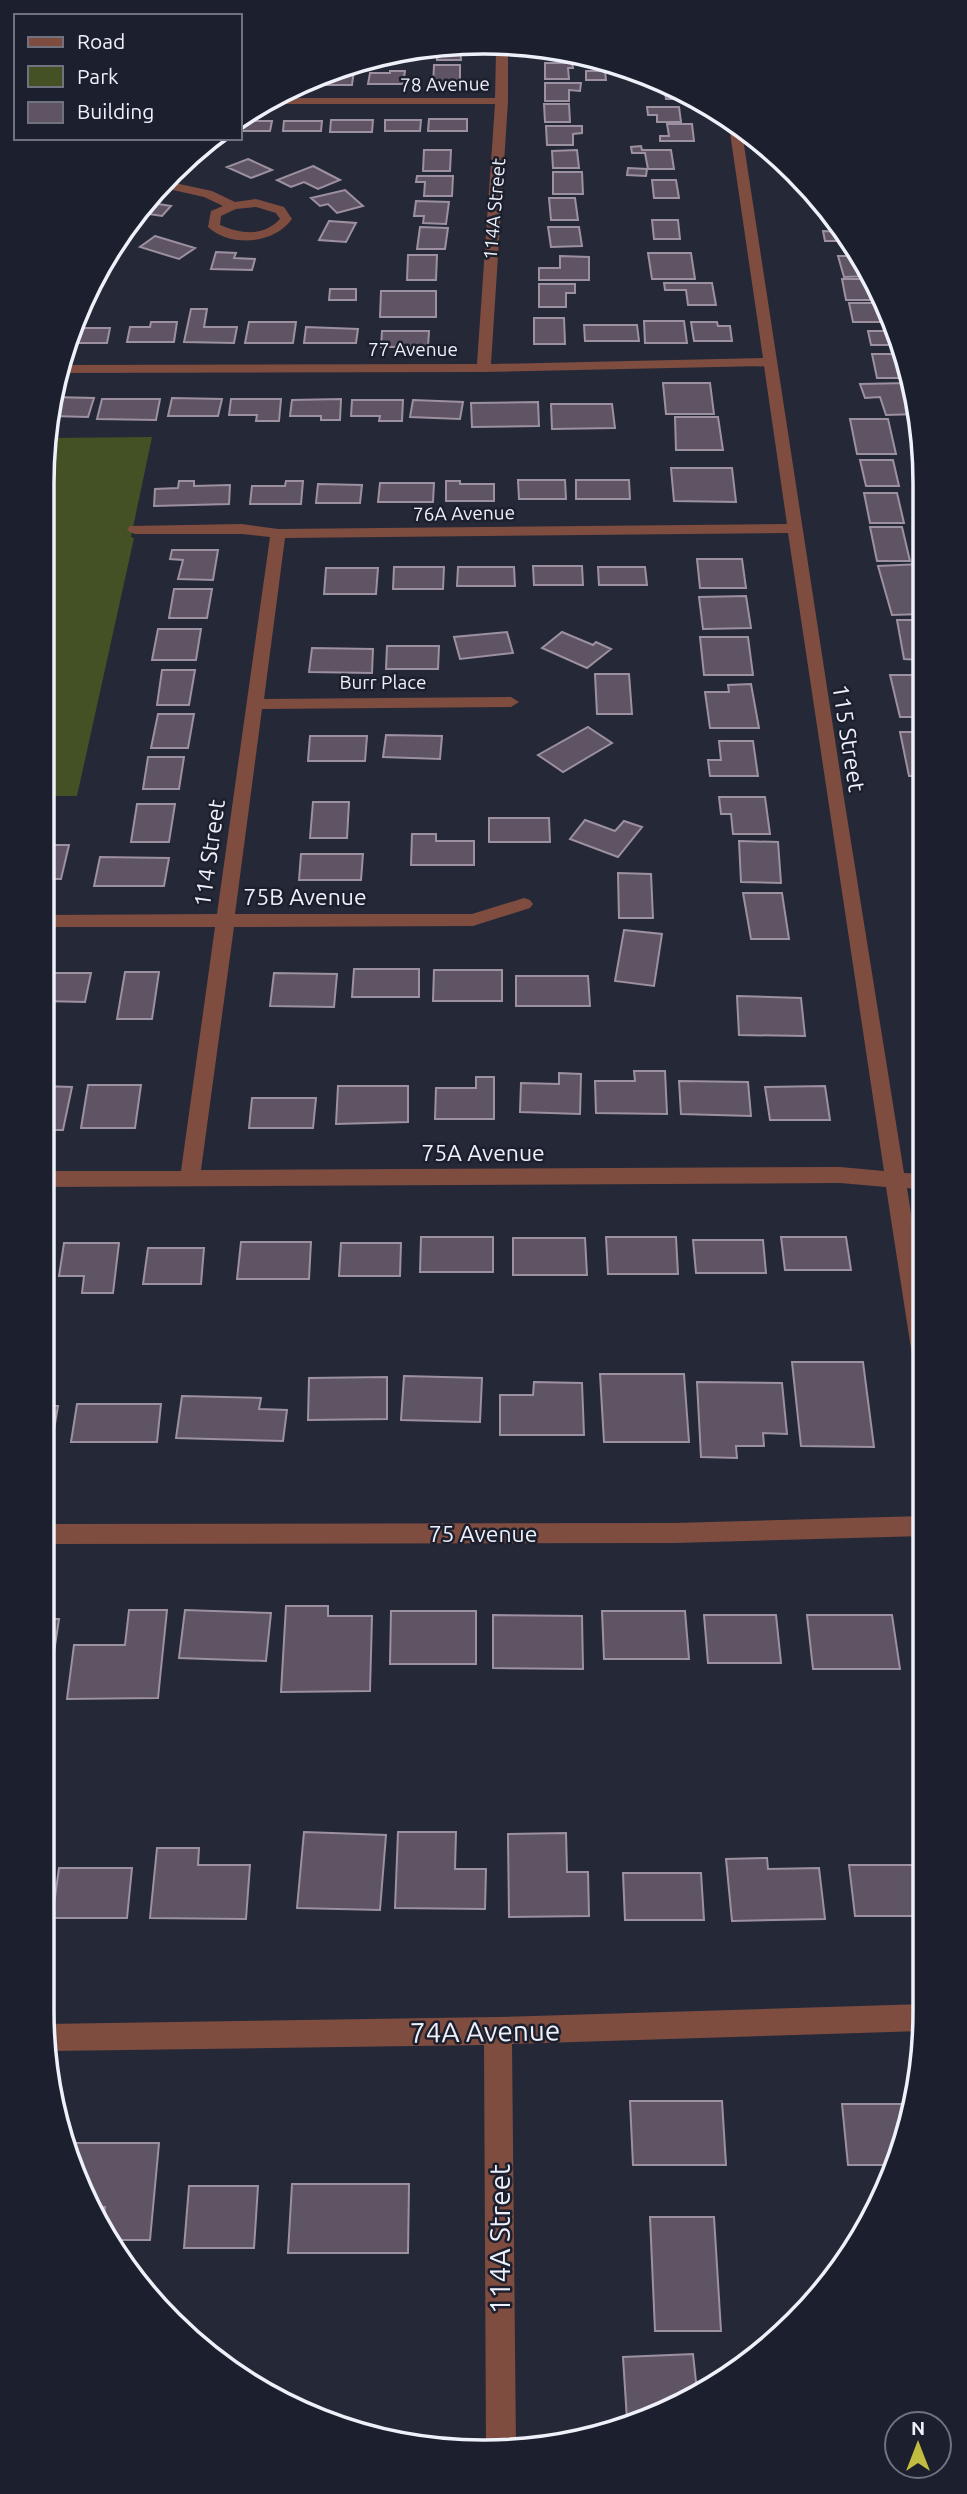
<svg xmlns="http://www.w3.org/2000/svg" width="967" height="2494" font-family="Ubuntu,sans-serif">
<style>
.green{fill:#435125}
.building{fill:#5e5463;stroke:#9c90a1;stroke-width:2}
.lines{fill:none;stroke-linecap:round;stroke-linejoin:round}
.street{fill:#7f4c40;fill-rule:evenodd}
.labels{text-anchor:middle;dominant-baseline:central;stroke-width:5;stroke-linejoin:round;paint-order:stroke}
.far-street-label{font-size:19px;fill:#eef0fa;stroke:#1c1f2d}
.street-label{font-size:23px;fill:#eef0fa;stroke:#1c1f2d}
.near-street-label{font-size:28px;fill:#eef0fa;stroke:#1c1f2d}
.rim{fill:none;stroke:#eef0fa;stroke-width:3.5}
</style>
<rect width="100%" height="100%" fill="#252937"/>
<path class="green" d="M152,437l-21,100 3,1 -57,258h-35v-312l6,-46z"/>
<path class="building" d="M437,46l23,2 1,12h-24z
M545,63h27l1,5h-5l1,11h-24z
M434,65h26v20h-27z
M354,70l-2,15h-35v-2z
M390,71h15l-2,13h-35l2,-11h20z
M586,71h19l1,9h-20z
M545,83h36l-1,8 -11,-1v11h-24z
M664,85l26,10 1,4h-25z
M544,104h25l1,18h-25z
M647,107h32l2,15h-24v-7h-9z
M429,119h38v12h-39z
M331,120h42l-1,12h-42z
M385,120h36l-1,11h-35z
M240,121h32l-2,10h-30z
M284,121h38l-1,10h-38z
M667,124h25l2,17h-34v-5h9z
M546,126h36v7l-9,1v11h-26z
M641,146l1,4h29l3,19h-26l-3,-16h-13l-1,-6z
M424,150h27l-1,21h-27z
M577,150l2,18h-26l-1,-17z
M248,159l24,11 -21,8 -24,-11z
M313,166l27,14 -22,9 -14,-7 -13,5 -14,-7z
M628,168l19,1 -1,7 -19,-1z
M553,172h29l1,22h-30z
M417,176h36l-1,20h-28l1,-14h-9z
M652,180h24l3,18h-25z
M345,190l18,16 -26,7 -9,-9 -8,2 -9,-8z
M549,198h26l3,22h-27z
M151,199l4,1 -3,3 19,3 -9,10 -26,-4z
M416,201l33,1 -3,22 -23,-1 1,-7h-10z
M652,220h26l2,19h-26z
M329,221l27,2 -10,19 -27,-2z
M420,227l28,1 -3,21h-28z
M548,227h31l3,19 -31,1z
M823,231l19,1 6,9h-23z
M155,236l40,12 -16,11 -39,-12z
M216,252l20,1 -2,5 21,1 -3,11 -41,-1z
M648,253h43l4,26h-43z
M408,255h29l-1,25h-29z
M560,256l29,1v23h-50v-12h21z
M838,256h20l13,20 -27,1z
M842,279h31l10,21h-37z
M664,283h48l4,22h-28l-2,-15h-21z
M539,284h36v9h-9v14h-27z
M330,289h26v11h-27z
M381,291h55v26h-56z
M849,303h35l6,19h-37z
M191,309h16l-3,18h33l-3,16 -50,-1z
M534,318h30l1,26h-31z
M644,321h40l3,22h-42z
M151,322h26l-3,20h-47l3,-15h20z
M249,322h47l-3,21h-48z
M691,322h26l1,4h12l2,15h-38z
M79,325h5v3h26l-3,15h-37z
M584,325h53l2,16h-54z
M888,325h3l6,20h-26l-3,-14h22z
M306,327l52,2 -2,14h-52z
M382,331h47l-1,16h-47z
M872,354h25l10,24h-30z
M663,383h47l4,31h-48z
M908,383l10,31 -32,1 -6,-18 -15,1 -5,-14z
M53,397l41,1 -6,19 -37,-1z
M172,398l50,1 -4,17h-50z
M102,399h58l-4,21 -59,-1z
M231,399h50l-2,22h-23l1,-6h-28z
M341,399l-1,21h-19v-4h-31l2,-16z
M352,400h51l-1,21h-23l1,-5h-29z
M413,400l50,2 -3,17 -50,-2z
M538,402l1,24 -67,1 -1,-24z
M551,404h61l3,24 -63,1z
M675,417h43l5,33h-47z
M850,419h38l8,35h-39z
M860,460h33l6,26h-33z
M671,468h61l4,34 -62,-1z
M518,480h47l1,19h-47z
M576,480h53l1,19h-54z
M179,481h15v5l36,-1 -1,19 -75,2 1,-17 23,-1z
M286,481h17l-2,23h-51l2,-18h33z
M446,481h14v3h34v17h-48z
M380,483h54l-1,19h-55z
M318,484l44,1 -2,18h-44z
M864,493h33l7,30h-34z
M870,527h32l8,34h-33z
M172,550h46l-5,30 -35,-1 5,-19 -13,-1z
M697,559h45l4,29h-46z
M922,564v50l-30,1 -14,-49z
M533,566h49l1,19h-49z
M394,567h50l-1,22h-50z
M458,567h56l1,19h-58z
M598,567h47l2,18h-48z
M326,568h52l-2,26h-52z
M174,589h38l-5,29h-38z
M746,596l5,32 -48,1 -4,-32z
M897,620h25v40l-18,-1z
M158,629h43l-5,31h-44z
M507,632l6,21 -53,6 -6,-22z
M562,632l31,13 3,-3 15,7 -24,19 -45,-20z
M700,637h48l5,38h-49z
M387,646h52l-1,23h-52z
M312,648l61,1 -1,24 -63,-1z
M162,670h33l-6,35h-32z
M595,674h34l3,40h-35z
M890,675h32v42h-22z
M751,684l8,44h-49l-5,-36h24l-1,-7z
M158,714h36l-6,34h-37z
M588,727l24,16 -49,29 -25,-17z
M900,732h22v44h-13z
M386,735l56,1 -2,23 -57,-2z
M310,736h57l-2,25h-57z
M719,741h34l5,35h-48l-2,-16h13z
M148,757h36l-5,32h-36z
M719,797h46l5,37h-37l-2,-20h-10z
M313,802h36l-2,36h-37z
M137,804h38l-6,38h-38z
M489,818h60l1,24h-61z
M585,820l30,11 9,-10 18,6 -24,30 -48,-18z
M412,834h24v7h38v24h-63z
M739,841l39,1 3,41 -40,-1z
M42,845h27l-8,34h-19z
M301,854h62l-2,26h-62z
M100,857l69,1 -5,28h-70z
M618,873l33,1 2,44h-34z
M743,893h39l7,46h-38z
M624,930l38,4 -8,52 -39,-5z
M354,969h65v28h-67z
M434,970h68v31h-69z
M125,972h34l-7,47h-35z
M42,973h49l-6,29 -43,-1z
M274,973l63,1 -3,33 -64,-1z
M516,976h72l2,30h-74z
M737,996l64,2 4,38 -66,-1z
M634,1071h31l2,43 -71,-1 -1,-32h40z
M559,1073l22,1 -1,40 -60,-2 1,-29 38,1z
M476,1077h18v42h-59l1,-31h40z
M679,1081l69,1 3,34 -70,-2z
M88,1085h53l-6,43h-54z
M42,1086l30,1 -9,43h-21z
M338,1086h70v36l-72,2z
M825,1086l5,34h-60l-5,-33z
M252,1098h64l-3,30h-64z
M421,1237h72v35h-73z
M606,1237h70l2,37h-70z
M781,1237h65l5,33h-66z
M513,1238h72l2,37h-74z
M693,1240h70l3,33h-70z
M241,1242h70l-2,37h-72z
M64,1243h55l-6,50h-31l2,-17h-25z
M341,1243h60l-1,33h-61z
M148,1248h56l-3,36h-58z
M792,1362h71l11,85 -73,-1z
M600,1374h84l5,68h-85z
M404,1376l78,2 -2,44 -79,-2z
M387,1377v42l-79,1 1,-42z
M534,1382l48,1 2,52h-84v-40h33z
M697,1382l85,1 5,51 -24,-1 1,13h-28l1,12 -36,-1z
M182,1396l79,2 -2,11 28,1 -4,31 -107,-3z
M77,1404h84l-4,38h-86z
M42,1406h16l-8,47h-8z
M286,1606h42v10h44l-2,75 -89,1z
M129,1610h38l-9,88 -91,1 7,-54h51z
M185,1610l86,3 -5,48 -87,-3z
M391,1611h85v53h-86z
M602,1611h83l4,48h-85z
M493,1615l89,1 1,53 -90,-1z
M704,1615h72l5,48h-73z
M807,1615h85l8,54h-87z
M42,1619h17l-9,60h-8z
M304,1832l82,3 -6,75 -83,-2z
M398,1832h58l-1,37h31l-1,40 -90,-1z
M566,1833l1,39h21l1,44 -80,1 -1,-83z
M157,1848h42l-1,17h52l-4,54 -96,-1z
M767,1858l1,11 51,-1 6,51 -93,2 -6,-62z
M849,1865h76v51h-70z
M59,1868h73l-5,50h-75z
M623,1873h78l3,47h-79z
M630,2101h92l4,64h-93z
M842,2104h71l-3,21 -20,40h-42z
M64,2143h95l-9,97h-34l-12,-21 1,-12h-8l-31,-54z
M292,2184h117l-1,69h-120z
M189,2186h69l-4,62h-70z
M650,2217h64l7,114h-66z
M693,2354l4,37 -70,29 -4,-63z"/>
<g class="lines">
<path class="street" d="M496,51h12v50l-17,263 272,-6 -34,-232 2,-3 11,9 101,660 61,381 19,1v16l-16,-2 16,101v75l-8,-3 -3,-6 -26,-168 -46,-4 -798,4v-16h139l34,-244h-173v-12l175,-1 53,-377 -28,-3h-107l-5,-2 -3,-3 3,-3 112,-2 36,5 509,-5 -23,-158 -280,6 -427,1 2,-8 418,-1 18,-260h-235l13,-6h222zM788,533l96,638 -44,-4 -639,3 33,-243 239,-1 57,-18 3,-4 -3,-4 -6,-2 -52,16h-237l27,-205 249,-2 8,-5 -8,-5 -247,2 21,-161z
M170,182l42,9 23,11 21,-3 28,8 8,12c-18,25 -61,29 -84,8l3,-16 12,-5 -19,-9 -40,-9zM256,207l20,6 4,6c-17,18 -38,15 -60,6l1,-9 15,-7z
M924,1516v20l-250,7 -632,1v-20l632,-1z
M925,2004l-3,27 -410,13 4,401 -30,1 -2,-401 -435,6 -5,-27 454,-7z"/>
</g>
<g class="labels">
<g class="far-street-label">
<text transform="translate(445 84) rotate(-1)">78 Avenue</text>
<text transform="translate(494 209) rotate(-85)">114A Street</text>
<text x="413" y="349">77 Avenue</text>
<text transform="translate(464 513) rotate(-1)">76A Avenue</text>
<text x="383" y="682">Burr Place</text>
</g>
<g class="street-label">
<text transform="translate(849 738) rotate(81)">115 Street</text>
<text transform="translate(209 853) rotate(-82)">114 Street</text>
<text x="305" y="896">75B Avenue</text>
<text x="483" y="1152">75A Avenue</text>
<text x="483" y="1533">75 Avenue</text>
</g>
<g class="near-street-label">
<text transform="translate(485 2031) rotate(-1)">74A Avenue</text>
<text transform="translate(499 2239) rotate(-90)">114A Street</text>
</g>
</g>
<path d="M0 0H967V2494H0ZM483 54H484A429 429 0 0 1 913 483V2011A429 429 0 0 1 484 2440H483A429 429 0 0 1 54 2011V483A429 429 0 0 1 483 54Z" fill="#1c1f2d" fill-rule="evenodd"/>
<path class="rim" d="M483 54H484A429 429 0 0 1 913 483V2011A429 429 0 0 1 484 2440H483A429 429 0 0 1 54 2011V483A429 429 0 0 1 483 54Z"/>
<rect x="14" y="14" width="228" height="126" fill="#1c1f2d" stroke="#70737f" stroke-width="2"/>
<rect x="28" y="37" width="35" height="10" fill="#7f4c40" stroke="#70737f" stroke-width="2"/>
<text x="77" y="49" font-size="21" fill="#eef0fa">Road</text>
<rect x="28" y="66" width="35" height="21" fill="#435125" stroke="#70737f" stroke-width="2"/>
<text x="77" y="84" font-size="21" fill="#eef0fa">Park</text>
<rect x="28" y="102" width="35" height="21" fill="#5e5463" stroke="#70737f" stroke-width="2"/>
<text x="77" y="119" font-size="21" fill="#eef0fa">Building</text>
<g transform="translate(918 2445)"><circle r="33" fill="#1c1f2d" stroke="#70737f" stroke-width="2"/>
<path d="M0-5L12 26L0 18L-12 26Z" fill="#c1bd40"/>
<text y="-10" font-size="19" font-weight="bold" text-anchor="middle" fill="#eef0fa">N</text>
</g>
</svg>
